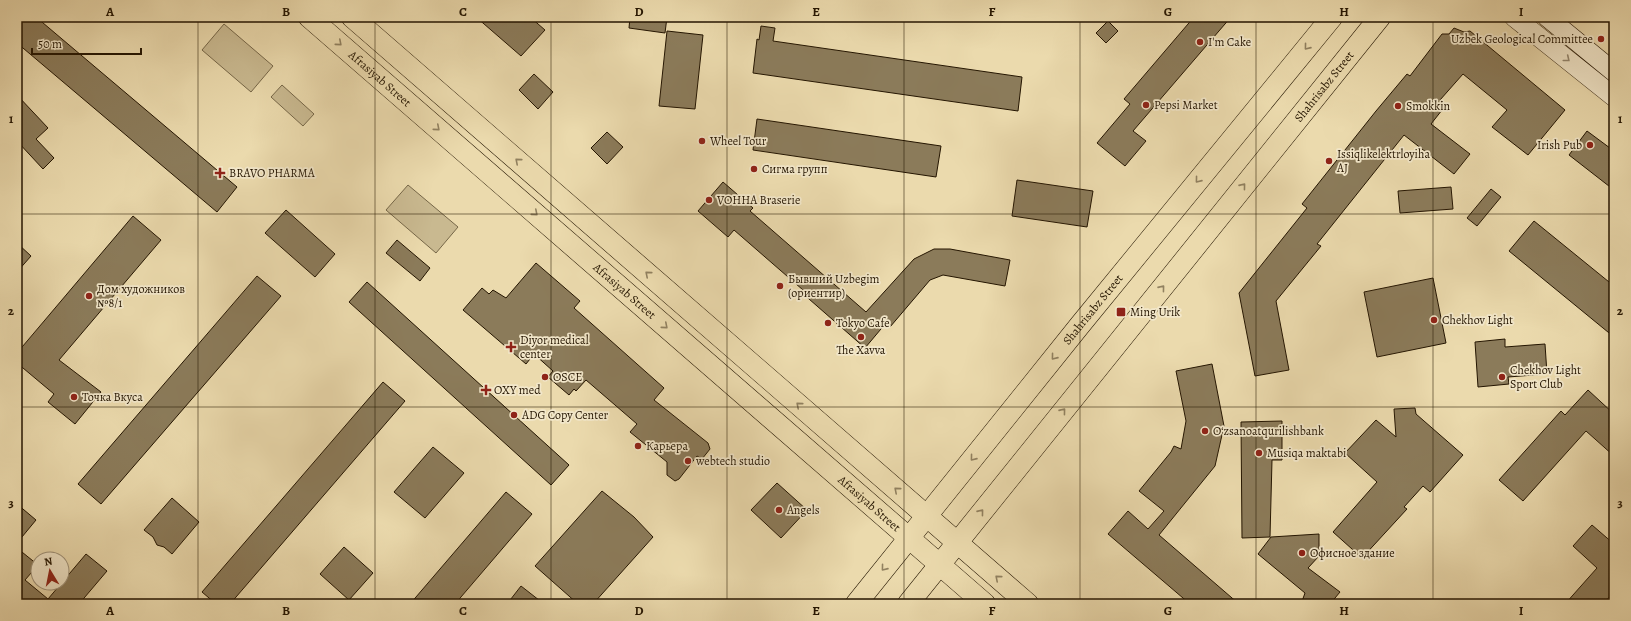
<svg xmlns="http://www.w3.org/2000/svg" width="1631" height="621" font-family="Alegreya,serif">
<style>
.green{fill:#c9b990;stroke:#766748}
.building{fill:#8b7b5a;stroke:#241501}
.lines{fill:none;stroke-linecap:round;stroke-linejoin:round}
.secondary-casing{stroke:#241501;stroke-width:20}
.primary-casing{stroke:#241501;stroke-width:22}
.secondary{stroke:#f2e7ca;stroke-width:19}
.primary{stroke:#ebdaad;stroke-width:21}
.oneway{stroke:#918160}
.oneway2{stroke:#958870}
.grid{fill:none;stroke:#241501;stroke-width:1;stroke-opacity:0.55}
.poi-dot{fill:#8f2418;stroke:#f2e7ca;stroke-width:1.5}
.labels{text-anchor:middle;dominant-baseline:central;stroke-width:3.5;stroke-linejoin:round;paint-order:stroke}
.poi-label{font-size:12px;fill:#241501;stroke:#f2e7ca;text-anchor:start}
.street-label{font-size:12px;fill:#241501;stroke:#f2e7ca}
.neatline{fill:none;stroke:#241501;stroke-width:1.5}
.grid-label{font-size:13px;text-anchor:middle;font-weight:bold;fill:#241501}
</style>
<rect width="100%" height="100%" fill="#ebdaad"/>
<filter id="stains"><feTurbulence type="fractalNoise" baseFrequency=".005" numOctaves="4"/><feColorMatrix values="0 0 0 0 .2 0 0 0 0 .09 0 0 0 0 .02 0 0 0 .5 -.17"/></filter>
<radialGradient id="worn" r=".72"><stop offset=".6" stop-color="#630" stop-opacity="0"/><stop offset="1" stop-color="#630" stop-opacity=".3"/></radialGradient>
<path class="green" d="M224,24l49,42 -22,26 -49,-42z
M282,85l32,29 -11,12 -32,-29z
M408,185l50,42 -22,26 -50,-43z"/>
<path class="building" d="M17,17h19l201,170 -20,25 -200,-169z
M476,17h54l15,13 -24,26z
M630,17h37l-2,16 -36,-5z
M1194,17h37l-98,114 13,10 -21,25 -28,-23 33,-39 -6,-5z
M1108,21l10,10 -12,12 -10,-10z
M761,26l14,2 -2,13 249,36 -4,34 -265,-38 4,-34 2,1z
M1454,28l10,4 6,-1 95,79 -37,45 -36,-28 15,-17 -44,-36 -23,26 6,5 -15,19 39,30 -16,20 -50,-39 -87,109 4,2 -45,55 13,69 -34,6 -16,-83 68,-85 -5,-4 74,-93 31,-37 3,2 32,-42h7z
M667,31l36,4 -8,74 -36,-3z
M534,74l19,18 -15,17 -19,-19z
M17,95l31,33 -12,11 18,19 -11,11 -26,-28z
M757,119l184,27 -5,31 -183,-27z
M1587,131l27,20v39l-45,-35z
M607,132l16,15 -16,17 -16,-16z
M1017,180l76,11 -6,36 -75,-11z
M723,182l30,26 -3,3 116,101 48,-53 20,-10h16l60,11 -5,26 -62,-11 -13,5 -40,47 -4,-4 -21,25 -64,-56 2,-2 -69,-60 -6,7 -30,-26z
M1451,187l2,22 -53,4 -2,-22z
M1491,189l10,8 -24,29 -10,-8z
M286,210l49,44 -20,23 -50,-44z
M133,216l28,24 -102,120 42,32 -26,32 -27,-22 6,-8 -37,-31v-10z
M1534,221l80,65v51l-105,-86z
M397,240l33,28 -10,13 -34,-28z
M17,243l14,13 -14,16z
M536,263l44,38 -6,7 90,80 -10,12 54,43 2,6 -8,10 -5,-3 -18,23 -4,2 -8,-6v-13l-37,-30 7,-8 -51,-44 -10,11 -2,-2 -5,6 -21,-18 5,-6 -19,-17 -8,10 -63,-54 19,-22 7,6 4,-4 13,8z
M257,276l24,20 -180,208 -23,-20z
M1433,278l13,65 -69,14 -13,-65z
M367,282l202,183 -18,20 -202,-183z
M1505,339v8l40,-3 2,30 -39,3 1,7 -31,3 -3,-45z
M1212,364l12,62 -9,40 -56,69 80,69h-49l-82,-70 20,-23 20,18 16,-18 -25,-20 32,-39 3,-6 7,3 5,-28 -10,-50z
M383,382l22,19 -175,203h-14l-14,-12z
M1588,390l26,24v42l-28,-25 -63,70 -24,-21 62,-69 4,4z
M1415,408l1,6 47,41 -33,37 -7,-6 -19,21 3,2 -45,49 -29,-26 44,-50 -32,-29 31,-33 20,17 -2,-28z
M1282,421v39h-10l-2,77 -28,1 -1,-116z
M433,447l31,26 -39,45 -31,-26z
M777,483l30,27 -26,28 -30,-28z
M602,491l32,26 19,20 -60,67h-15l-43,-38z
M506,492l26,22 -77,90h-45z
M172,498l27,24 -27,32 -8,-7 -7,-2 -4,-8 -9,-7z
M17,504l19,16 -19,23z
M1592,525l22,19v48l-11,12h-38l32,-36 -24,-22z
M1319,534v22l-11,12 32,24 -10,12h-29l4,-11 -47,-39 13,-17z
M344,547l29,26 -24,27 -29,-26z
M17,548l21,17 -13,15 23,19 38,-45 21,17 -28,33h-62z
M521,586l23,18h-37z"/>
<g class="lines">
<defs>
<path id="secondary" d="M1514,17l100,80
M1547,17l67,55"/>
<g id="primary">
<path id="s1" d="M309,17l676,587"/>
<path d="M352,17l676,587"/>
<path id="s2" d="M856,604l224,-279 252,-308"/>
<path id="s3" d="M908,604l472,-587"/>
</g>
</defs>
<use href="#secondary" class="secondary-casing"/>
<use href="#primary" class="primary-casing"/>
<use href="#secondary" class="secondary"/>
<use href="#primary" class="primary"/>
</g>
<defs><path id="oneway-chevron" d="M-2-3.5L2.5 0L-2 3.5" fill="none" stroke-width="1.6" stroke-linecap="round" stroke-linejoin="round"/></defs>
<g class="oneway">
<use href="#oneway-chevron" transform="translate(339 43) rotate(41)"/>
<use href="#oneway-chevron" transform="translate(1307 47) rotate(129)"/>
<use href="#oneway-chevron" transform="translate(437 128) rotate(41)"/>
<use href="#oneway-chevron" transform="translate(518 161) rotate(-139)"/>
<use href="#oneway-chevron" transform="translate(1198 180) rotate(129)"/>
<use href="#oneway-chevron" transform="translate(1243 186) rotate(-51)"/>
<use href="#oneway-chevron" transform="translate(535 213) rotate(41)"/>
<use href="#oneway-chevron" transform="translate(648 274) rotate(-139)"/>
<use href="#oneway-chevron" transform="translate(1162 288) rotate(-51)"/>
<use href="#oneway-chevron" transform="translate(665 326) rotate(41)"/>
<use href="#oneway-chevron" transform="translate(1054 357) rotate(129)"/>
<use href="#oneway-chevron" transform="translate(799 405) rotate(-139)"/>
<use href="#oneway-chevron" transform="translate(1063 411) rotate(-51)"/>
<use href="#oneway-chevron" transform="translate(973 458) rotate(129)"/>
<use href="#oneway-chevron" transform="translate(897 490) rotate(-139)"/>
<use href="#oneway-chevron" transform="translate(981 512) rotate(-51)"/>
<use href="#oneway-chevron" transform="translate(884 568) rotate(129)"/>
<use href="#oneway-chevron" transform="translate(998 578) rotate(-139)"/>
</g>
<use class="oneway2" href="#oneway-chevron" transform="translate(1567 59) rotate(39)"/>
<path class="grid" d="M198,17v587M375,17v587M551,17v587M727,17v587M904,17v587M1080,17v587M1256,17v587M1433,17v587M17,214h1597M17,407h1597"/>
<g class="poi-dot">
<circle cx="1601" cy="39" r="4"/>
<circle cx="1200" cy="42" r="4"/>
<circle cx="1146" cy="105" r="4"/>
<circle cx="1398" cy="106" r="4"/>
<circle cx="702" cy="141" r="4"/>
<circle cx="1590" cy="145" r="4"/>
<circle cx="1329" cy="161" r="4"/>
<circle cx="754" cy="169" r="4"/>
<path d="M218 167h4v4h4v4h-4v4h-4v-4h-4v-4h4z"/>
<circle cx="709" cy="200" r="4"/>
<circle cx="780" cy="286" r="4"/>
<circle cx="89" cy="296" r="4"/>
<rect x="1116" y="307" width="10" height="10" rx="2"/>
<circle cx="1434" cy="320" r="4"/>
<circle cx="828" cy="323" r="4"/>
<circle cx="861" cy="337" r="4"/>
<path d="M509 341h4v4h4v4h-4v4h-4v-4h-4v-4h4z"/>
<circle cx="545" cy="377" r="4"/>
<circle cx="1502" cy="377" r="4"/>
<path d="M484 384h4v4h4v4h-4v4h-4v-4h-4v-4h4z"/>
<circle cx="74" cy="397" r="4"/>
<circle cx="514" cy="415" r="4"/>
<circle cx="1205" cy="431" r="4"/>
<circle cx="638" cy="446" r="4"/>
<circle cx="1259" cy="453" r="4"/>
<circle cx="688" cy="461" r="4"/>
<circle cx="779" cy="510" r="4"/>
<circle cx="1302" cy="553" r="4"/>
</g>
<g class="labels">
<g class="poi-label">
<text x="1593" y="39" text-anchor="end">Uzbek Geological Committee</text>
<text x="1208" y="42">I'm Cake</text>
<text x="1154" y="105">Pepsi Market</text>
<text x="1406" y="106">Smokkin</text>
<text x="710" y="141">Wheel Tour</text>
<text x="1582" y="145" text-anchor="end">Irish Pub</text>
<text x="1337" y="154">Issiqlikelektrloyiha<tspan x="1337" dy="14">AJ</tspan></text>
<text x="762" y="169">Сигма групп</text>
<text x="229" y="173">BRAVO PHARMA</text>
<text x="717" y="200">VOHHA Braserie</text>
<text x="788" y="279">Бывший Uzbegim<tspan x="788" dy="14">(ориентир)</tspan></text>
<text x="97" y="289">Дом художников<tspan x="97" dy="14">№8/1</tspan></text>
<text x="1130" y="312">Ming Urik</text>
<text x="1442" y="320">Chekhov Light</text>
<text x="836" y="323">Tokyo Cafe</text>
<text x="520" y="340">Diyor medical<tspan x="520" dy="14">center</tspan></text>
<text x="861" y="350" text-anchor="middle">The Xavva</text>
<text x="1510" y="370">Chekhov Light<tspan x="1510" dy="14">Sport Club</tspan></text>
<text x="553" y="377">OSCE</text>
<text x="494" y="390">OXY med</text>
<text x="82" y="397">Точка Вкуса</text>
<text x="522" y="415">ADG Copy Center</text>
<text x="1213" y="431">Oʻzsanoatqurilishbank</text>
<text x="646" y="446">Карьера</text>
<text x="1267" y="453">Musiqa maktabi</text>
<text x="696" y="461">webtech studio</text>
<text x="787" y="510">Angels</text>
<text x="1310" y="553">Офисное здание</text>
</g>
<g class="street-label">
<text stroke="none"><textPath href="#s1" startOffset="94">Afrasiyab Street</textPath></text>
<text stroke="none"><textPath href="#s3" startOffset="664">Shahrisabz Street</textPath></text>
<text stroke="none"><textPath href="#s1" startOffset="418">Afrasiyab Street</textPath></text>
<text stroke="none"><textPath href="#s2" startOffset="378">Shahrisabz Street</textPath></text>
<text stroke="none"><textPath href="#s1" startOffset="742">Afrasiyab Street</textPath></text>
</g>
</g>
<rect width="1631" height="621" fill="none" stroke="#ebdaad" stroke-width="44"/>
<g transform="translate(50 571) rotate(350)"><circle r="19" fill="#f2e7ca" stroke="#a0937a"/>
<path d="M0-3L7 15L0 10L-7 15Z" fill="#8f2418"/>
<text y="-6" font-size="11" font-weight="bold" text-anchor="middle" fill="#241501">N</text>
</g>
<path d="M32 48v6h109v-6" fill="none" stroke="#241501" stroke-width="2"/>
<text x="38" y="48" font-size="12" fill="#241501" stroke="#f2e7ca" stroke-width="3" paint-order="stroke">50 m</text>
<rect x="22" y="22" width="1587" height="577" class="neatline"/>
<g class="grid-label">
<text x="110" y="16">A</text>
<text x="286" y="16">B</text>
<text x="463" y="16">C</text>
<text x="639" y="16">D</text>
<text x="816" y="16">E</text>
<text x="992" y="16">F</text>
<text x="1168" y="16">G</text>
<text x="1344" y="16">H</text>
<text x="1521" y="16">I</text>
<text x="11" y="123">1</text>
<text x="1620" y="123">1</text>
<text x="11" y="315">2</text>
<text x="1620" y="315">2</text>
<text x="11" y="507">3</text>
<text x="1620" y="507">3</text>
<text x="110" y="615">A</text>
<text x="286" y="615">B</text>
<text x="463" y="615">C</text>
<text x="639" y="615">D</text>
<text x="816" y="615">E</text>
<text x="992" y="615">F</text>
<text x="1168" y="615">G</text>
<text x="1344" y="615">H</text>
<text x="1521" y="615">I</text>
</g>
<rect width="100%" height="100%" filter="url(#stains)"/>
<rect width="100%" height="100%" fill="url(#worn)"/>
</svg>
